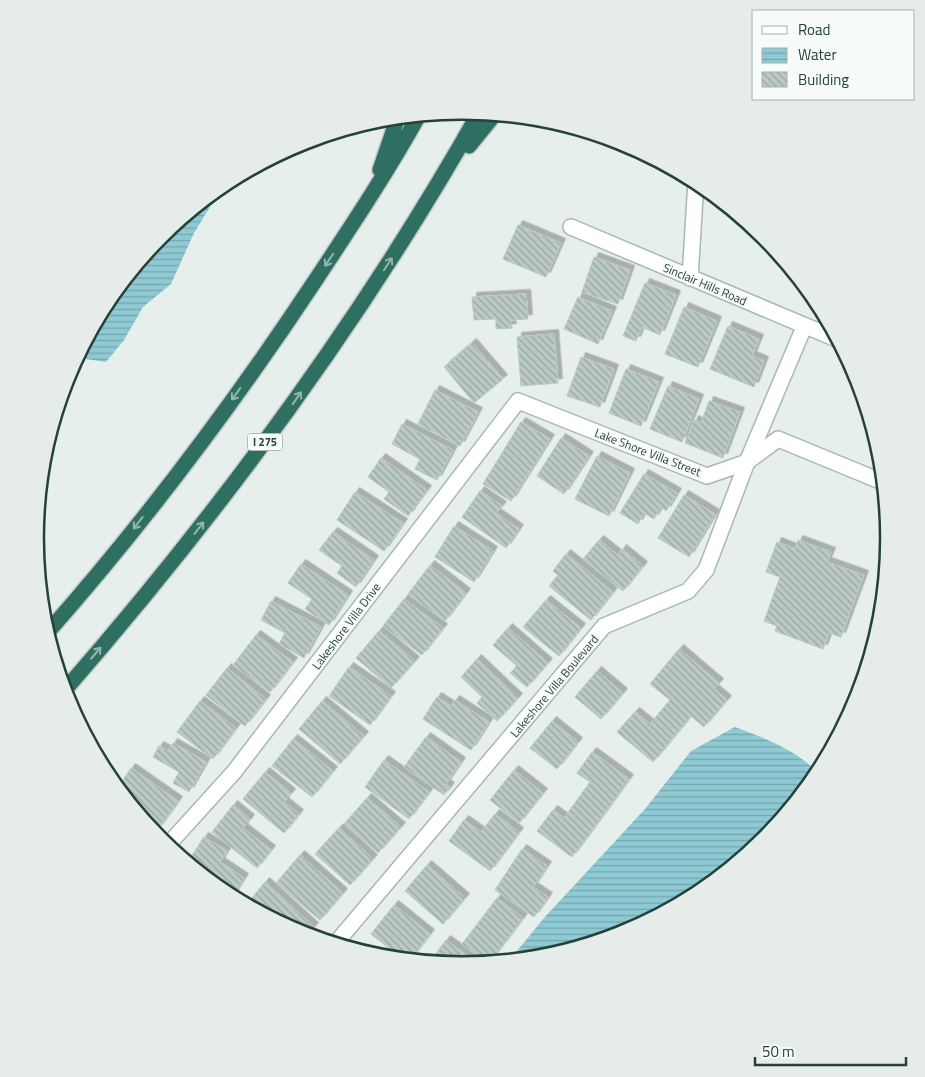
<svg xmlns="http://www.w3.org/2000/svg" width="925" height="1077" font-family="'Titillium Web',sans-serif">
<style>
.water{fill:url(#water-rules)}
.building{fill:url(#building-back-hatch);stroke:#b8c9c2;filter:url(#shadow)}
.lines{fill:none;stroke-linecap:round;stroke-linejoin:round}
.minor-casing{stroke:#a8b8b2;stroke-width:18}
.highway-casing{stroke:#c2cac8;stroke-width:18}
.minor{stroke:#fff;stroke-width:15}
.highway{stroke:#2f6f62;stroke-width:15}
.oneway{stroke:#93b5ae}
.labels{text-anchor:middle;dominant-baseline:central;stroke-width:4;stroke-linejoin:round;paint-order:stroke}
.shield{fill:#f7fbf9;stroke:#637a73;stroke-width:1}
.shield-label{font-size:11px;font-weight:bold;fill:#24423a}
.street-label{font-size:12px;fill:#24423a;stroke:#f7fbf9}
.rim{fill:none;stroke:#24423a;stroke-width:2.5}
</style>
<defs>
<pattern id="water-rules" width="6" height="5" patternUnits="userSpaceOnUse" patternTransform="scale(1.25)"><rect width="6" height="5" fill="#8ec9d4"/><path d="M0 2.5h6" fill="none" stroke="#74a5ad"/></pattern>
<pattern id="building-back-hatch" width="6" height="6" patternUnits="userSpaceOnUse" patternTransform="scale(1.25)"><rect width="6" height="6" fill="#bbcac4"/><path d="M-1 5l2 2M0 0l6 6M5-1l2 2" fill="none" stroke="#98a6a0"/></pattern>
<filter id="shadow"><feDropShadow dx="4.5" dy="-4.5" stdDeviation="0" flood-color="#0004"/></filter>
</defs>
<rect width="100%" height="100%" fill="#e6efeb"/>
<path class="water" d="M208,197l5,5 -19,31 -23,51 -28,23 -19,33 -18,22 -20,-3 -8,-4 29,-54 53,-65z
M735,727c30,11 62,23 84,47l-54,67 -65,53 -74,40 -80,24 -38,4 36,-44 101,-109 46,-58z"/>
<path class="building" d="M518,225l43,18 -15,34 -43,-18z
M594,257l36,13 -12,34 -36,-12z
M645,283l31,12 -16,40 -18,-8 -6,14 -13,-5z
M526,294l2,25 -17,1 1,8 -16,1v-10l-22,1 -2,-23z
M578,297l34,14 -14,33 -34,-15z
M684,307l33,14 -19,46 -33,-13z
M728,326l31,13 -7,17 12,5 -10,26 -44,-18z
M554,334l4,49 -37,3 -4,-49z
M472,343l31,36 -29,24 -30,-36z
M581,357l33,12 -14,38 -33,-11z
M626,369l33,13 -18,44 -32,-13z
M668,386l31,13 -17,43 -32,-13z
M435,390l43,22 -18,34 -42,-22z
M709,401l31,11 -17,46 -38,-15 9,-23 7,3z
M521,422l29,17 -39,62 -28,-17z
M402,424l51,26 -16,30 -22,-11 5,-10 -28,-15z
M875,431l4,15 -9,-4z
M561,438l28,18 -25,38 -27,-18z
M597,456l33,17 -21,43 -34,-17z
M381,458l46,32 -19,26 -24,-17 5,-7 -21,-15z
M644,474l33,19 -11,18 -5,-4 -7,12 -10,-6 -6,11 -18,-11z
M480,491l22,15 -6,7 23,16 -13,19 -44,-31z
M355,492l48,31 -19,28 -47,-31z
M684,495l31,19 -26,43 -31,-19z
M454,526l39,25 -19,31 -39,-25z
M333,532l41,28 -18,27 -19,-14 5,-7 -23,-16z
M599,540l19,15 4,-6 21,17 -20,25 -40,-32z
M798,540l33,12 -4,10 37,13 -23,62 -12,-4 -6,16 -48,-18 2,-5 -13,-5 16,-44 -14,-5 11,-30 18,7z
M566,554l47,38 -22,28 -42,-34 9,-11 -5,-4z
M301,564l47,31 -19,30 -24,-16 7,-10 -24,-16z
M430,565l36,28 -21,28 -37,-27z
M404,599l39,29 -21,27 -39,-29z
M546,600l35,28 -22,28 -36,-29z
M271,601l50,26 -17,31 -25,-14 6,-11 -24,-13z
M508,628l40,35 -21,24 -17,-14 7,-7 -24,-21z
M379,631l36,30 -24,27 -35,-30z
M256,635l37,27 -23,30 -37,-27z
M679,649l40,34 -5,6 13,11 -23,27 -13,-11 -38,46 -36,-30 18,-20 15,12 20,-24 -20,-16z
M477,659l41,39 -21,23 -20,-18 5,-6 -21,-20z
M349,667l42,29 -21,29 -41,-29z
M227,668l39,31 -21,27 -39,-31z
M597,671l26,22 -22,26 -26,-22z
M437,697l14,9 4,-6 34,22 -18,28 -48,-31z
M200,701l36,27 -23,31 -36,-27z
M322,701l42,35 -24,28 -41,-35z
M552,721l26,21 -21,27 -27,-21z
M426,737l35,25 -15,22 4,3 -6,8 -40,-28z
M293,739l40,32 -21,26 -40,-31z
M173,743l33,19 -17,30 -16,-9 6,-11 -26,-15 6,-11 9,5z
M592,752l37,27 -57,78 -35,-26 16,-21 11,8 26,-36 -13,-9z
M384,760l45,32 -20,27 -44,-32z
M131,768l47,33 -20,28 -18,-13 -4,-5 5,-7 -23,-17z
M514,770l29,23 -24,30 -29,-23z
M265,772l26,21 -7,9 15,12 -15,19 -41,-34z
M367,798l34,29 -23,26 -34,-29z
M233,805l17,14 -7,9 28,22 -14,18 -45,-36z
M495,814l24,18 -29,39 -41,-30 15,-21 17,12z
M339,828l34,31 -23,26 -35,-31z
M204,837l23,14 -7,11 24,16 -12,19 -17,-11 -28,-23z
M522,849l25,17 -14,21 15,10 -14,20 -39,-27z
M300,855l43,38 -23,27 -44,-37z
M427,865l38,33 -22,26 -38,-33z
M265,882l49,45 -8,9 -7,-3 -44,-23 4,-4 -8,-7z
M497,898l26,20 -35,46 -26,-20z
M394,905l36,29 -21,27 -5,-1 -33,-26z
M446,940l32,24 -16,2 -33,-3z"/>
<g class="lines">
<defs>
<path id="minor" d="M571,227l268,113
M690,278l6,-97
M167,846l67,-74 284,-371 189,75 40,-14 31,-23 107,44
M335,944l269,-318 84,-35 18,-21 41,-108 57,-135"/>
<path id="highway" d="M469,146l26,-32
M380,170l18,-53
M47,633c98,-111 188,-231 270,-355 35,-53 71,-107 102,-163
M64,691c157,-180 298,-371 415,-578"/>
</defs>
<use href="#minor" class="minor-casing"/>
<use href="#highway" class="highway-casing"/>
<use href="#minor" class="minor"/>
<use href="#highway" class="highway"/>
</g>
<defs><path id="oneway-shaft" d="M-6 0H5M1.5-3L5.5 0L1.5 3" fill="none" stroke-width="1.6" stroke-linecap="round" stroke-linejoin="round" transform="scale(1.25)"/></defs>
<g class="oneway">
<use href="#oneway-shaft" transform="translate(329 260) rotate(124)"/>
<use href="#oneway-shaft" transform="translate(388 264) rotate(-57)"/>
<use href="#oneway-shaft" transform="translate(236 394) rotate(126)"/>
<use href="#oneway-shaft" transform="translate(297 398) rotate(-55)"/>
<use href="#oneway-shaft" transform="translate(138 523) rotate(128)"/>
<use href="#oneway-shaft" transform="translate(199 528) rotate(-52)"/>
<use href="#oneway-shaft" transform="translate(96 653) rotate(-50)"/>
</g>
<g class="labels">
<rect class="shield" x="247.5" y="433.5" width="35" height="17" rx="4"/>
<g class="shield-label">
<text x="265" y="442">I 275</text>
</g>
<g class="street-label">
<text transform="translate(705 284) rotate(23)">Sinclair Hills Road</text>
<text transform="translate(648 452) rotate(21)">Lake Shore Villa Street</text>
<text transform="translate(346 626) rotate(-53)">Lakeshore Villa Drive</text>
<text transform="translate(554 686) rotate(-50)">Lakeshore Villa Boulevard</text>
</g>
</g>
<path d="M0 0H925V1077H0ZM44 538a418 418 0 1 1 836 0a418 418 0 1 1-836 0Z" fill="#e6ecea" fill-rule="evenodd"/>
<path class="rim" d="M44 538a418 418 0 1 1 836 0a418 418 0 1 1-836 0Z"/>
<rect x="752" y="10" width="162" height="90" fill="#f7fbf9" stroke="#a3b1ad"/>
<rect x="762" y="26" width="25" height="8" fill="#ffffff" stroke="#a3b1ad"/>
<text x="798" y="35" font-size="15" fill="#24423a">Road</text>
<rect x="762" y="48" width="25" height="15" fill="url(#water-rules)" stroke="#a3b1ad"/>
<text x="798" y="60" font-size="15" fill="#24423a">Water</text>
<rect x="762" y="72" width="25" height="15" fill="url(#building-back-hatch)" stroke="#a3b1ad"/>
<text x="798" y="85" font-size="15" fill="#24423a">Building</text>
<path d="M755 1057v8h151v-8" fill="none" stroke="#24423a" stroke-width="2.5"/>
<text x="762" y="1057" font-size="15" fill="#24423a" stroke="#f7fbf9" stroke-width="4" paint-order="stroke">50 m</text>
</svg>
